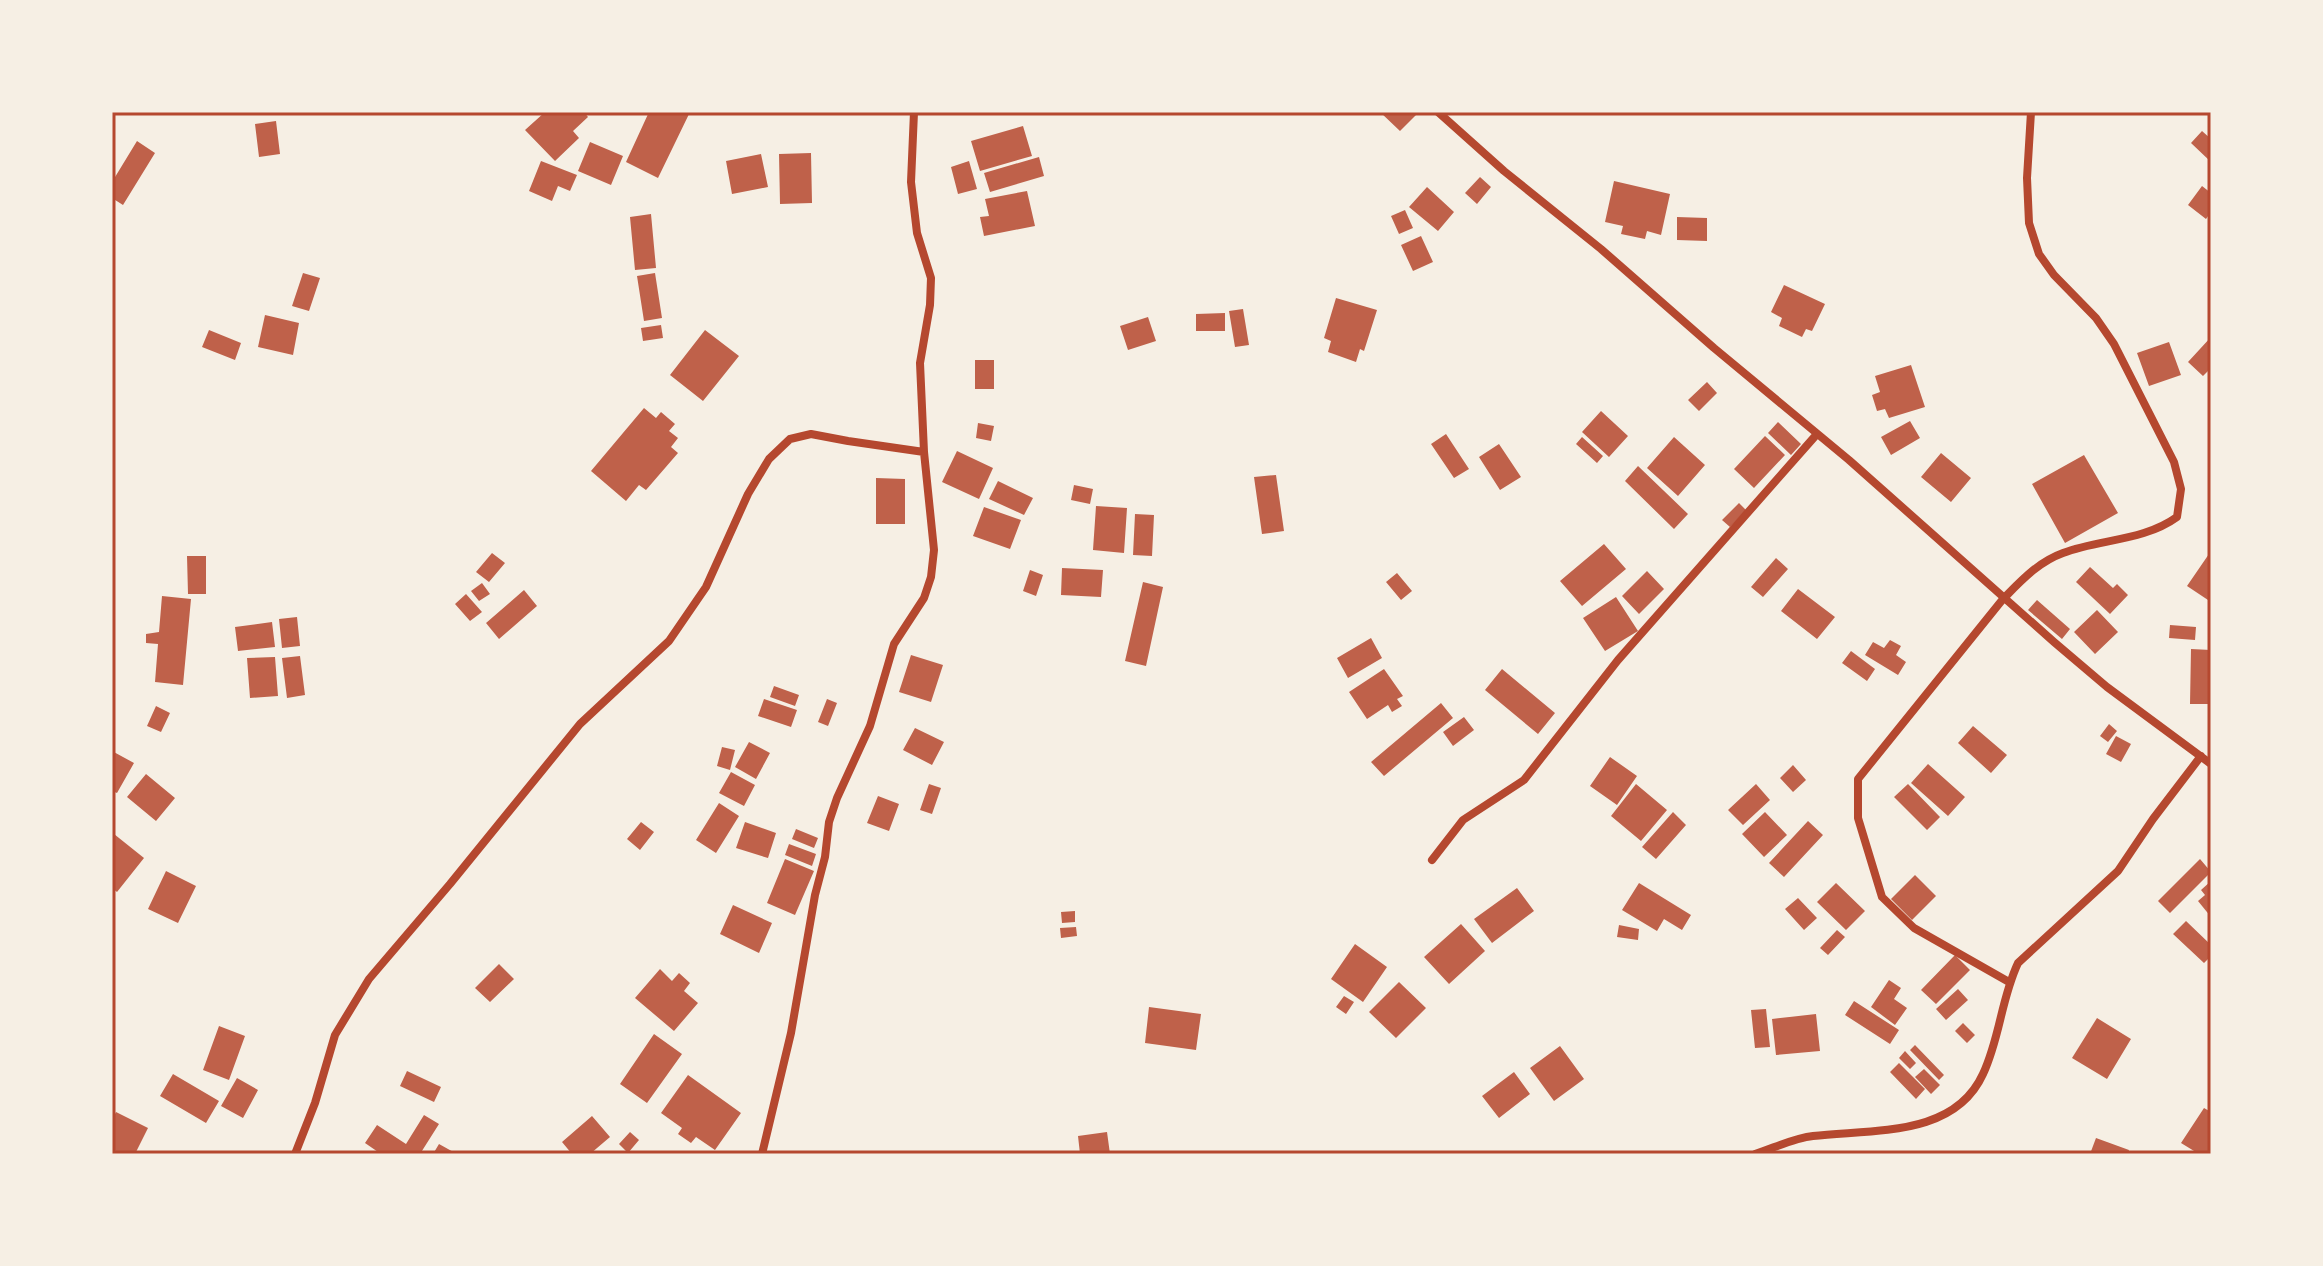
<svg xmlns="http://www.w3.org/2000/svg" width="2323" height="1266" font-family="Karla,sans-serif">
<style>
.building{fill:#bf614a}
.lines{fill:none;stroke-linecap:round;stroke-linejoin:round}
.minor{stroke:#b5482f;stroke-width:8}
.neatline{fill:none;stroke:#b5482f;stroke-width:3}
</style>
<rect width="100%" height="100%" fill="#f6efe4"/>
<path class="building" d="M545,112h39l4,5 -15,14 6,7 -24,23 -30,-31z
M649,112h41l-32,66 -32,-16z
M1380,112h34l3,2 -17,17z
M276,121l4,33 -21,3 -4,-33z
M1023,126l9,30 -52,15 -9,-30z
M2202,131l9,8v23l-20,-19z
M137,141l18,12 -32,52 -11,-7v-16z
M590,142l33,14 -12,29 -33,-14z
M811,153l1,50 -32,1 -1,-50z
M761,154l7,33 -36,7 -6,-33z
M1039,157l5,19 -54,16 -6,-19z
M541,161l36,14 -7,16 -12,-5 -6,15 -23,-10z
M969,161l8,28 -19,5 -7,-27z
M1480,177l11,10 -14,17 -12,-11z
M1614,181l56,13 -9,41 -14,-4 -2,8 -24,-5 2,-8 -18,-4z
M2202,186l9,7v19l-5,7 -18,-14z
M1427,187l27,25 -16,19 -29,-24z
M1027,191l8,35 -51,10 -4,-19 9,-1 -4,-17z
M1405,210l8,18 -14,6 -8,-18z
M651,214l5,54 -21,2 -5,-53z
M1677,217l30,1v23l-30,-1z
M1421,236l12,26 -20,9 -12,-26z
M303,273l17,5 -11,33 -17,-5z
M655,273l7,45 -18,3 -7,-45z
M1784,285l41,19 -13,27 -6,-2 -4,8 -23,-11 3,-8 -11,-6z
M1336,298l41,12 -13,41 -4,-2 -4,13 -28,-10 3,-11 -7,-3z
M1243,309l6,36 -14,2 -6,-36z
M1225,313v18h-29v-17z
M265,315l34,8 -6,32 -35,-8z
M1148,317l8,24 -28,9 -8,-24z
M661,325l2,13 -20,3 -2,-13z
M209,330l32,13 -6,17 -33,-13z
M705,330l34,26 -36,45 -33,-26z
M2211,337v31l-8,8 -15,-14z
M2169,342l12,33 -32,11 -12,-33z
M975,360h19v29h-19z
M1911,365l14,42 -36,11 -4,-9 -8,2 -5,-16 8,-3 -5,-16z
M1707,382l10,11 -18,18 -11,-11z
M644,408l12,10 5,-6 14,12 -6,7 9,7 -7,9 7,6 -32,37 -7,-5 -13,16 -35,-30z
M1601,411l27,25 -19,21 -27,-25z
M1910,421l10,17 -29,17 -10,-18z
M1778,422l23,22 -10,11 -23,-22z
M978,423l16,3 -3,15 -15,-3z
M1446,434l23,35 -15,9 -23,-34z
M1765,436l20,19 -31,33 -20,-19z
M1582,437l21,19 -6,7 -21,-19z
M1674,437l31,28 -27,31 -31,-28z
M1499,444l22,33 -21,13 -21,-33z
M957,451l36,17 -14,31 -37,-17z
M1941,453l30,25 -20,24 -30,-25z
M2084,455l34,58 -53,30 -33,-59z
M1638,466l50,48 -14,15 -49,-48z
M1276,475l8,56 -22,3 -8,-57z
M876,478l29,1v45h-29z
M998,481l35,17 -9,17 -35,-16z
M1074,485l19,4 -3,15 -19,-4z
M1739,503l7,7 -16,17 -8,-7z
M1096,506l31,2 -3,45 -31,-3z
M984,507l37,13 -11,29 -37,-13z
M1135,514l19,1 -2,41 -19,-1z
M1604,544l22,25 -44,37 -22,-25z
M2211,551v51l-24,-16z
M492,553l13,10 -16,19 -13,-10z
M187,556h19v38h-18z
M1776,558l12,11 -25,28 -12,-10z
M2090,567l23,21 4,-4 11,11 -18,19 -34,-32z
M1062,568l41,2 -2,27 -40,-2z
M1030,570l13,5 -7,21 -13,-5z
M1647,571l17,18 -25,25 -17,-18z
M1397,573l15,18 -11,9 -15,-18z
M1143,582l20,5 -17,79 -21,-5z
M482,583l8,11 -11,7 -8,-10z
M1798,589l37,28 -18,22 -36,-28z
M524,590l13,16 -38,33 -13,-16z
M466,594l16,18 -12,9 -15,-17z
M162,596l29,3 -8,86 -28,-3 3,-38 -12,-1v-9l13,-2z
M1616,597l22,34 -33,20 -22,-33z
M2037,600l33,29 -8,10 -34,-29z
M2097,610l21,22 -23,22 -21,-22z
M297,617l3,29 -18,2 -3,-29z
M272,622l3,25 -37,4 -3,-24z
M2170,625l26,2 -1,13 -26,-2z
M1371,638l11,20 -34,20 -11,-20z
M1890,640l11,6 -5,9 10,7 -8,13 -33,-20 8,-13 11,6z
M2191,649l20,1v54h-21z
M1851,651l24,18 -8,12 -25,-18z
M911,655l32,10 -12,37 -32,-10z
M300,656l5,39 -18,3 -5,-40z
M275,657l3,39 -28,2 -3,-40z
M1384,669l19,27 -6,3 5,7 -10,6 -4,-7 -21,14 -18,-27z
M1502,669l53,44 -17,21 -53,-44z
M774,686l25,9 -4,11 -25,-9z
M764,699l33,11 -6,17 -33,-11z
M827,699l10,4 -9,23 -10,-4z
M1441,703l12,15 -69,58 -13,-14z
M156,706l14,7 -9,19 -14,-6z
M1464,717l10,13 -21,16 -10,-14z
M2109,724l8,7 -9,11 -8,-6z
M1973,726l34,29 -16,18 -33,-30z
M915,728l29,14 -12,23 -29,-15z
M2116,736l15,8 -10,18 -15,-8z
M749,742l21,11 -14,26 -21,-12z
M722,747l13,3 -5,20 -13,-4z
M112,751l22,12 -17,30 -5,-2z
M1610,757l27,19 -20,29 -27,-19z
M1928,764l37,33 -17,19 -37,-33z
M1793,765l13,15 -13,12 -13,-14z
M731,772l24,13 -11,21 -25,-13z
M146,774l29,24 -19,23 -29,-24z
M929,784l12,4 -9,26 -12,-4z
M1636,784l31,26 -26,31 -30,-25z
M1756,784l14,16 -27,25 -15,-15z
M1908,784l32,33 -13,13 -33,-33z
M878,796l21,8 -10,27 -22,-8z
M719,803l20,13 -23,37 -20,-13z
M1673,812l13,13 -30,34 -14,-12z
M1765,812l22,23 -23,22 -22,-23z
M1808,821l15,14 -39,42 -15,-14z
M641,822l13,10 -14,18 -13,-11z
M745,822l31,11 -8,25 -32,-10z
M796,829l22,9 -4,10 -22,-9z
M114,834l30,24 -27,34 -5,-4v-52z
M789,844l27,10 -4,12 -27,-11z
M785,859l29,12 -19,44 -28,-12z
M2200,859l11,13 -41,41 -12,-12z
M166,871l30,15 -18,37 -30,-14z
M1915,875l21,21 -24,24 -21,-21z
M2211,881v36l-13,-16 7,-6 -4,-5z
M1639,883l52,32 -9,15 -18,-11 -7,12 -35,-21z
M1836,883l29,28 -19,19 -29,-28z
M1517,888l17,23 -42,32 -18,-24z
M1798,898l19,20 -13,12 -19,-21z
M733,905l39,18 -13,30 -39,-19z
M1075,911v11l-13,1 -1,-11z
M2186,921l25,24v11l-7,7 -31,-29z
M1461,924l24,27 -36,33 -25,-27z
M1619,925l20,4 -1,11 -21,-3z
M1076,927l1,9 -16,2 -1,-10z
M1837,930l8,7 -17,18 -8,-7z
M1355,944l32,23 -24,35 -32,-23z
M1955,955l15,15 -34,34 -15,-14z
M499,964l15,15 -24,23 -15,-14z
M660,969l12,12 7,-8 11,10 -6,8 14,12 -24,28 -39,-33z
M1889,980l12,8 -7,11 13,9 -12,17 -24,-18z
M1399,982l27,26 -30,30 -27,-26z
M1958,989l10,11 -22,20 -10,-11z
M1344,996l10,6 -8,12 -10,-7z
M1854,1001l45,29 -9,14 -45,-29z
M1149,1007l52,7 -5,36 -51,-7z
M1766,1009l4,38 -15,1 -4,-38z
M1816,1014l4,37 -44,4 -4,-36z
M2097,1018l34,21 -24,40 -35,-21z
M1963,1023l12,12 -8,8 -12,-12z
M219,1026l26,10 -16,44 -26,-10z
M654,1034l28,20 -35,49 -27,-19z
M1915,1045l29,30 -5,5 -29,-30z
M1560,1046l24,33 -30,22 -24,-33z
M1905,1051l11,12 -6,6 -11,-11z
M1899,1063l26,26 -9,10 -26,-27z
M1924,1069l16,16 -9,9 -16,-17z
M407,1071l34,16 -7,15 -34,-16z
M1514,1072l16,22 -31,24 -17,-22z
M173,1074l46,27 -13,22 -46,-27z
M688,1075l53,38 -26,37 -19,-13 -5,6 -13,-9 4,-6 -21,-15z
M237,1078l21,12 -15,28 -22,-12z
M2204,1108l7,4v42h-12l-18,-11z
M116,1112l32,16 -13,26h-14l-9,-5v-29z
M424,1115l15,9 -19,30h-39l-16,-11 12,-18 29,19z
M592,1116l18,21 -20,17h-18l-10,-12z
M630,1132l9,8 -11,13 -9,-9z
M1107,1132l3,22h-30l-2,-18z
M2096,1138l33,12 -1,4h-38z
M439,1144l18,10h-24z"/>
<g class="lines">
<path class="minor" d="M1438,112l66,59 97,78 113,99 135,112 205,182 53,45 104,77
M1432,860l31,-40 61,-40 94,-120 199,-226
M2009,982l-95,-54 -32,-31 -24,-79v-39l145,-180c18,-18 35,-37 60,-46 37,-14 81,-12 114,-36l4,-28 -7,-27 -60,-118 -18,-26 -42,-43 -15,-21 -10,-31 -2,-45 4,-66
M295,1154l20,-51 20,-68 34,-56 81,-95 130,-160 89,-83 37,-54 42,-93 21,-35 21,-20 21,-5 37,7 76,11
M762,1154l29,-121 24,-138 10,-38 4,-35 8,-24 33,-72 24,-82 30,-46 7,-21 3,-27 -10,-98 -4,-89 10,-58 1,-27 -14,-45 -6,-51 3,-70
M1755,1154c19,-6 39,-16 58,-18 58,-7 141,2 170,-62 17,-36 18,-75 35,-111l100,-92 35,-52 48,-63"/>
</g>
<rect width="2323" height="1266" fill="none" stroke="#f6efe4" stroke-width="228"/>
<rect x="114" y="114" width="2095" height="1038" class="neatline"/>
</svg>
